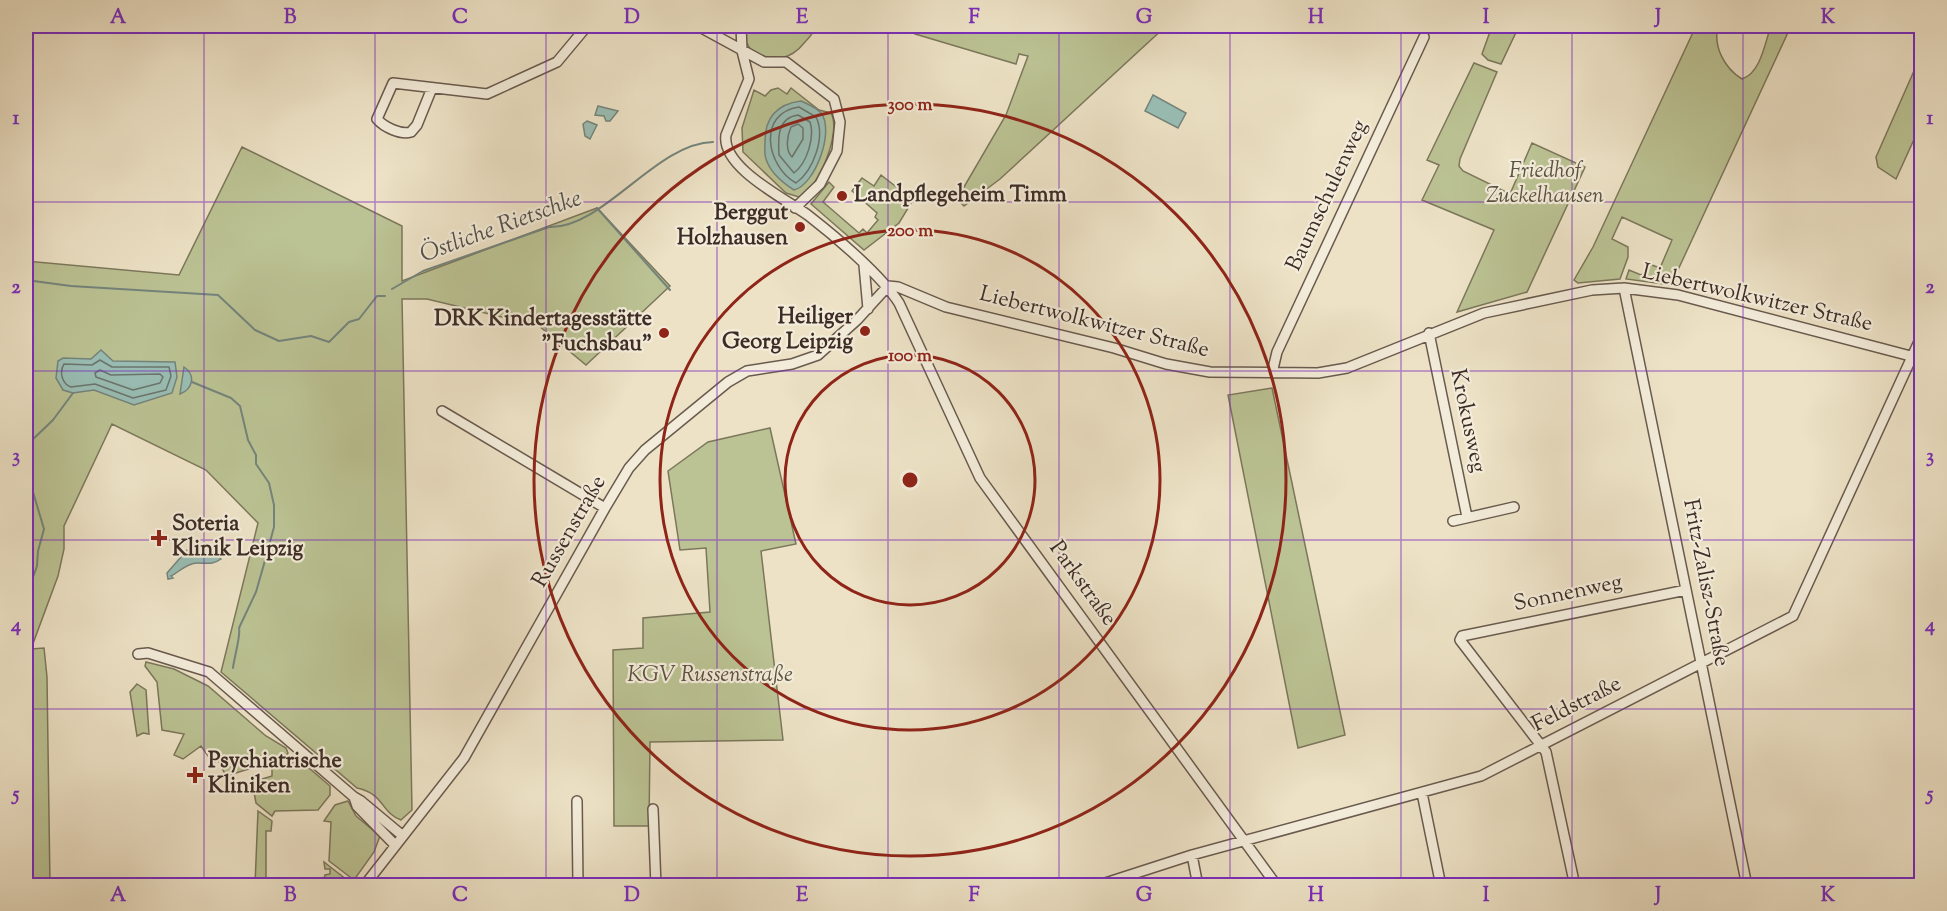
<svg xmlns="http://www.w3.org/2000/svg" width="1947" height="911" font-family="'Sorts Mill Goudy',serif">
<style>
.green{fill:#bbc293;stroke:#7c775c;stroke-width:1.5}
.water{fill:#99beb5;stroke:#74847c;stroke-width:1.5}
.lines{fill:none;stroke-linecap:round;stroke-linejoin:round}
.shore{stroke:#6b756e;stroke-width:1.5}
.stream{stroke:#74847c;stroke-width:2}
.minor-casing{stroke:#695a4e;stroke-width:12}
.minor{stroke:#f3ecda;stroke-width:9}
.grid{fill:none;stroke:#7b2cbf;stroke-width:1.5;stroke-opacity:0.55}
.ring{fill:none;stroke:#8f2418;stroke-width:3}
.poi-dot{fill:#8f2418;stroke:#f3ecda;stroke-width:2}
.labels{text-anchor:middle;dominant-baseline:central;stroke-width:4.5;stroke-linejoin:round;paint-order:stroke}
.park-label{font-size:22px;font-style:italic;fill:#5c5241;stroke:#f3ecda}
.poi-label{font-size:22px;font-weight:bold;fill:#3d2c26;stroke:#f3ecda;text-anchor:start}
.street-label{font-size:22px;fill:#3d2c26;stroke:#f3ecda}
.water-label{font-size:24px;font-style:italic;fill:#54504a;stroke:#f3ecda}
.centre{fill:#8f2418;stroke:#f3ecda;stroke-width:3}
.ring-label{font-size:18px;text-anchor:middle;font-weight:bold;fill:#8f2418;stroke:#f3ecda;stroke-width:4.5;stroke-linejoin:round;paint-order:stroke}
.neatline{fill:none;stroke:#7b2cbf;stroke-width:2}
.grid-label{font-size:20px;text-anchor:middle;font-weight:bold;fill:#7b2cbf}
</style>
<rect width="100%" height="100%" fill="#ede2c6"/>
<filter id="stains"><feTurbulence type="fractalNoise" baseFrequency=".00333" numOctaves="4"/><feColorMatrix values="0 0 0 0 .2 0 0 0 0 .09 0 0 0 0 .02 0 0 0 .5 -.17"/></filter>
<radialGradient id="worn" r=".72"><stop offset=".6" stop-color="#630" stop-opacity="0"/><stop offset="1" stop-color="#630" stop-opacity=".3"/></radialGradient>
<path class="green" d="M744,26h72c-2,6 -6,11 -11,16 -15,19 -31,20 -53,10l-8,-14z
M918,26h108l-1,4 9,2 1,-6h131l-166,153 -36,27 -7,-7 49,-84 22,-59 -9,-2 -3,10 -101,-30z
M1492,26h27l-18,38 -13,-4 -6,-6z
M1696,26h22c-5,20 6,42 24,53 19,-6 23,-37 29,-53h20l-120,259 -45,-6 3,-9 12,5 4,-3 4,-8 11,4 12,-28 -50,-23 -10,22 16,8v10l-8,22 -42,4 -4,-3 19,-33z
M1921,55v69l-25,55 -18,-12 -2,-10z
M1474,63l23,9 -37,87 -1,7 4,5 47,23 22,-51 53,24 -58,125 -70,20 37,-82 -72,-30 17,-35 -12,-5z
M778,88l9,6 4,-6 28,22 12,3c11,19 -13,77 -32,84l-13,-4 -43,-41 -1,-24 12,-38 11,6 6,-6z
M242,147l160,79v55l195,-73 73,78 -84,79 -47,-39 -112,-27h-25l10,511 -11,10c-21,-8 -16,-26 -44,-32l-136,-116 37,-149 -52,-53 -94,-46 -48,102v23l-6,27 -27,73 13,-1 3,29 3,208h-24v-624l153,14z
M881,175l32,25 -14,23 -35,27 -53,-46 18,-22 5,5 -11,15 36,31 4,-4 4,4 11,-13 -3,-3 2,-4 -25,-22 10,-13 12,8z
M1272,388l73,347 -47,13 -70,-353z
M770,428l26,116 -35,7 22,189 -133,2 -1,84h-35l-1,-176 30,-2v-30l67,-6 -4,-64 -26,2 -12,-79 40,-29z
M146,662l28,7 34,17 58,50 20,12 2,5 -4,5 -58,18 -8,-16 -5,3 -12,-17 -18,13 -9,-4 10,-21 -22,-4 -5,-48 -12,-16z
M137,684l9,6 3,44 -6,-1 -6,3 -7,-44z
M297,761l6,2 27,23v9l-12,15 -43,1 -3,5 -16,-13 -5,-27 3,-1 2,6 16,-5v-7z
M348,801l8,15 24,20 -6,16 -20,28 -25,-19 2,-39 -7,-1 11,-16z
M258,811l14,10 -1,10h-5v54h-11z
M324,862l27,21 -2,2h-27l3,-10 5,-1v-5h-5z"/>
<path class="water" d="M1153,95l33,18 -8,15 -33,-17z
M801,101c6,3 15,6 20,12 14,18 -6,72 -27,77 -11,-7 -24,-18 -28,-31 -2,-5 -1,-13 -1,-18 0,-24 13,-37 36,-40z
M598,106l20,5 -8,10h-4l-2,-5 -9,-1z
M587,121l10,4 -7,14 -5,-3 -2,-12z
M101,350l12,11 62,1 2,15 -5,16 -38,12 -40,-15 -21,3 -10,-3 -7,-12 2,-17 5,-3 28,1z
M184,367c12,8 9,22 -4,27z
M187,550l17,4 12,-1 5,6c-8,6 -14,4 -24,4 -10,0 -18,9 -26,13l2,2 -5,1 -1,-6z"/>
<g class="lines">
<path class="shore" d="M799,107l17,10c10,20 -3,54 -20,66 -30,-17 -39,-70 3,-76z
M798,115l12,7c5,15 -3,41 -16,51l-15,-18c-1,-17 -2,-37 19,-40z
M798,124l5,4v11l-11,18c-7,-7 -5,-21 -1,-30z
M100,360l12,7h57l2,9 -5,14 -33,8 -38,-14 -24,3c-9,-3 -12,-15 -7,-23l28,1z
M100,370l11,5 49,-1 3,3 -3,6 -27,7 -37,-13 -1,-4z"/>
<path class="stream" d="M832,30l2,-4
M597,208l73,82
M26,280l45,6 147,9 37,35 24,11 32,-5 18,6 20,-20 10,-3 18,-23h8
M392,289l31,-18 126,-44c54,2 107,-84 164,-85
M192,382l39,16 9,8 8,34 8,15v9l13,19 5,22v22l-10,37 -8,28 -17,36c2,7 -5,30 -6,40
M26,597l11,-31 1,-15 6,-22 -17,-57 1,-28 25,-24 20,-27"/>
<defs>
<path id="minor" d="M698,26l66,36h22l48,37 6,23 -3,29 -17,33 -25,24
M741,26l1,25 7,28 -23,56c-5,33 62,65 83,81 27,21 72,59 90,87l81,175 297,408
M432,88l-15,37 -6,7c-11,3 -27,-5 -34,-13l16,-36 94,11 70,-32 30,-36
M864,265l4,44
M888,286l10,1 48,20 168,41 52,16 44,8 108,1 29,-5 137,-55 108,-23 32,-2 54,7 244,64
M1624,288l123,598
M1429,333l38,184
M1272,373l5,-21 147,-315
M442,411l163,97
M1453,521l61,-14
M138,654l10,-1 61,19 145,125 7,4 42,35
M1422,793l19,93
M354,797l3,9 38,39
M577,801l1,85
M653,809l3,77
M1192,855l6,31
M364,886l100,-128 141,-250 24,-40 16,-18 83,-68 19,-11 45,-7 26,-9 39,-35 31,-34
M1096,886l96,-31 289,-79 312,-160 129,-281
M1575,886l-29,-134 -86,-112 2,-4 224,-46"/>
</defs>
<use href="#minor" class="minor-casing"/>
<use href="#minor" class="minor"/>
</g>
<path class="grid" d="M204,26v860M375,26v860M546,26v860M717,26v860M888,26v860M1059,26v860M1230,26v860M1401,26v860M1572,26v860M1743,26v860M26,202h1896M26,371h1896M26,540h1896M26,709h1896"/>
<g class="ring">
<circle cx="910" cy="480" r="125"/>
<circle cx="910" cy="480" r="250"/>
<circle cx="910" cy="480" r="376"/>
</g>
<g class="poi-dot">
<circle cx="842" cy="196" r="6"/>
<circle cx="800" cy="227" r="6"/>
<circle cx="865" cy="331" r="6"/>
<circle cx="664" cy="333" r="6"/>
<path d="M156 529h6v6h6v6h-6v6h-6v-6h-6v-6h6z"/>
<path d="M192 766h6v6h6v6h-6v6h-6v-6h-6v-6h6z"/>
</g>
<g class="labels">
<g class="park-label">
<text x="1545" y="172">Friedhof<tspan x="1545" dy="25">Zuckelhausen</tspan></text>
<text x="710" y="676">KGV Russenstraße</text>
</g>
<g class="poi-label">
<text x="854" y="196">Landpflegeheim Timm</text>
<text x="788" y="214" text-anchor="end">Berggut<tspan x="788" dy="25">Holzhausen</tspan></text>
<text x="853" y="318" text-anchor="end">Heiliger<tspan x="853" dy="25">Georg Leipzig</tspan></text>
<text x="652" y="320" text-anchor="end">DRK Kindertagesstätte<tspan x="652" dy="25">"Fuchsbau"</tspan></text>
<text x="172" y="525">Soteria<tspan x="172" dy="25">Klinik Leipzig</tspan></text>
<text x="208" y="762">Psychiatrische<tspan x="208" dy="25">Kliniken</tspan></text>
</g>
<g class="street-label">
<text transform="translate(1328 196) rotate(-65)">Baumschulenweg</text>
<text transform="translate(1757 299) rotate(13)">Liebertwolkwitzer Straße</text>
<text transform="translate(1094 323) rotate(14)">Liebertwolkwitzer Straße</text>
<text transform="translate(1467 421) rotate(78)">Krokusweg</text>
<text transform="translate(570 532) rotate(-60)">Russenstraße</text>
<text transform="translate(1705 583) rotate(79)">Fritz-Zalisz-Straße</text>
<text transform="translate(1082 584) rotate(54)">Parkstraße</text>
<text transform="translate(1568 594) rotate(-12)">Sonnenweg</text>
<text transform="translate(1577 705) rotate(-27)">Feldstraße</text>
</g>
<g class="water-label">
<text transform="translate(501 227) rotate(-20)">Östliche Rietschke</text>
</g>
</g>
<circle cx="910" cy="480" r="9" class="centre"/>
<g class="ring-label">
<text x="910" y="110">300 m</text>
<text x="910" y="236">200 m</text>
<text x="910" y="361">100 m</text>
</g>
<rect width="1947" height="911" fill="none" stroke="#ede2c6" stroke-width="66"/>
<rect x="33" y="33" width="1881" height="845" class="neatline"/>
<g class="grid-label">
<text x="118" y="23">A</text>
<text x="290" y="23">B</text>
<text x="460" y="23">C</text>
<text x="632" y="23">D</text>
<text x="802" y="23">E</text>
<text x="974" y="23">F</text>
<text x="1144" y="23">G</text>
<text x="1316" y="23">H</text>
<text x="1486" y="23">I</text>
<text x="1658" y="23">J</text>
<text x="1828" y="23">K</text>
<text x="16" y="124">1</text>
<text x="1930" y="124">1</text>
<text x="16" y="293">2</text>
<text x="1930" y="293">2</text>
<text x="16" y="462">3</text>
<text x="1930" y="462">3</text>
<text x="16" y="631">4</text>
<text x="1930" y="631">4</text>
<text x="16" y="800">5</text>
<text x="1930" y="800">5</text>
<text x="118" y="901">A</text>
<text x="290" y="901">B</text>
<text x="460" y="901">C</text>
<text x="632" y="901">D</text>
<text x="802" y="901">E</text>
<text x="974" y="901">F</text>
<text x="1144" y="901">G</text>
<text x="1316" y="901">H</text>
<text x="1486" y="901">I</text>
<text x="1658" y="901">J</text>
<text x="1828" y="901">K</text>
</g>
<rect width="100%" height="100%" filter="url(#stains)"/>
<rect width="100%" height="100%" fill="url(#worn)"/>
</svg>
